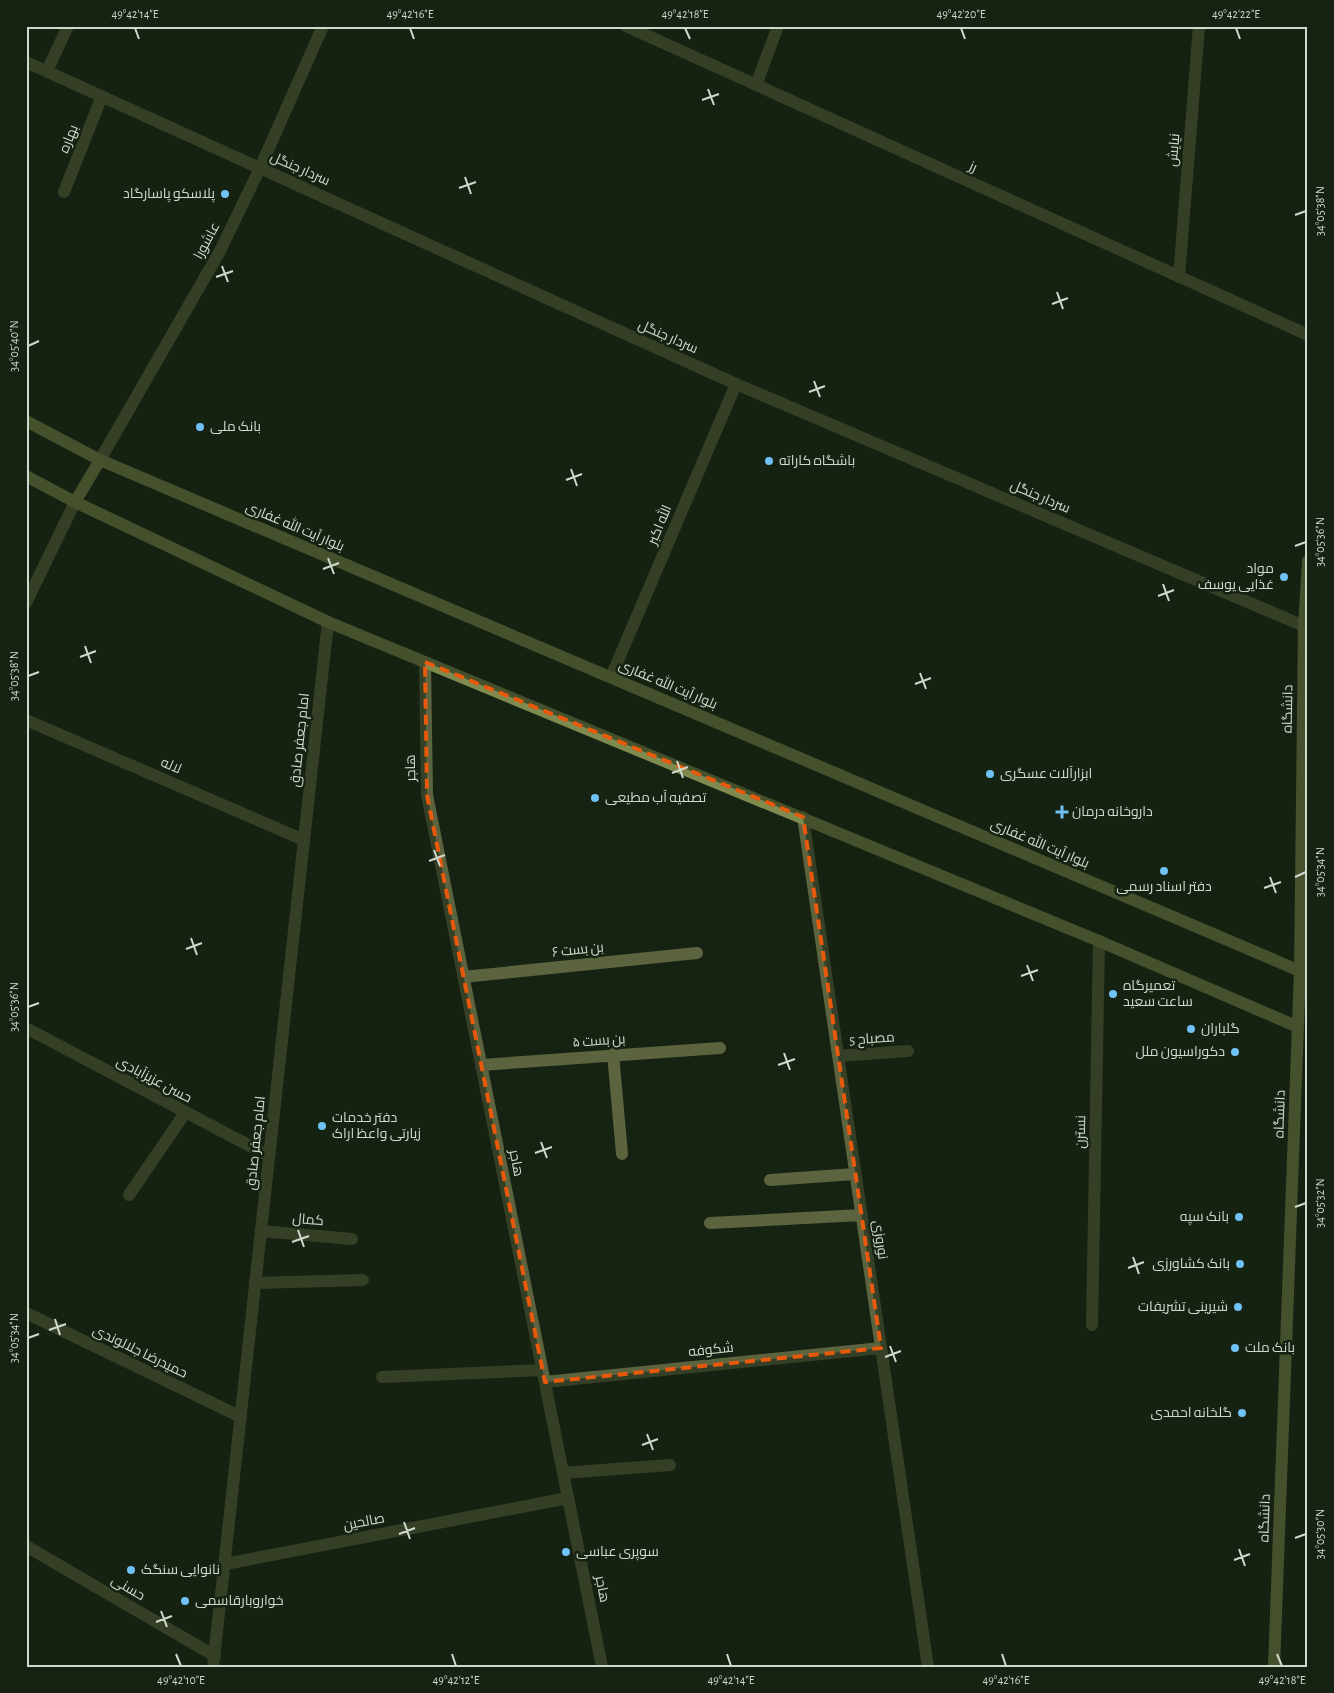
<svg xmlns="http://www.w3.org/2000/svg" width="1334" height="1693" font-family="'Alegreya Sans',Cairo,sans-serif">
<style>
.lines{fill:none;stroke-linecap:round;stroke-linejoin:round}
.minor{stroke:#5c633f;stroke-width:12}
.tertiary{stroke:#5c633f;stroke-width:12}
.secondary{stroke:#7e8a4e;stroke-width:12}
.marked{fill:none;stroke:#e8590c;stroke-width:4;stroke-dasharray:10 6;stroke-linejoin:round}
.ticks{fill:none;stroke:#d0d9cd;stroke-width:2}
.poi-dot{fill:#70c2f4;stroke:#162312;stroke-width:2}
.labels{text-anchor:middle;dominant-baseline:central;stroke-width:5;stroke-linejoin:round;paint-order:stroke}
.street-label{font-size:14px;fill:#d0d9cd;stroke:#162312}
.poi-label{font-size:14px;fill:#d0d9cd;stroke:#162312;text-anchor:start}
.neatline{fill:none;stroke:#d0d9cd;stroke-width:2}
.ticks-label{font-size:12px;text-anchor:middle;fill:#d0d9cd}
</style>
<rect width="100%" height="100%" fill="#162312"/>
<g class="lines">
<path class="minor" d="M626,26l682,309
M47,71l21,-45
M756,85l22,-59
M64,192l38,-96
M1179,277l20,-251
M100,460l120,-209 40,-83 63,-142
M425,662l2,133 175,872
M611,677l125,-293
M26,720l278,120
M803,817l125,850
M463,977l234,-24
M26,1028l243,128
M613,1054l9,100
M838,1056l70,-5
M481,1065l239,-17
M770,1180l85,-6
M129,1195l56,-82
M710,1223l152,-8
M261,1231l91,8
M255,1283l108,-3
M26,1313l215,104
M1092,1325l7,-384
M382,1377l160,-7
M545,1382l336,-34
M563,1473l107,-8
M26,1546l189,110
M225,1564l343,-66"/>
<path class="tertiary" d="M26,62l710,322 568,242
M26,603l49,-101
M213,1667l115,-1045"/>
<path class="secondary" d="M26,421l74,39 1200,511
M26,476l49,26 253,120 771,319 199,86
M75,502l25,-42
M1274,1667l26,-696 4,-345 4,-65"/>
</g>
<path d="M0 0H1334V1693H0ZM425,662l378,155 78,531 -336,34 -118,-587z" fill="#162312" fill-opacity=".55" fill-rule="evenodd"/>
<path class="marked" d="M425,662l378,155 78,531 -336,34 -118,-587z"/>
<path class="ticks" d="M135,28l4,11M410,28l4,11M685,28l5,11M961,28l4,11M1236,28l4,11M708,89l6,16M702,100l17,-6M465,177l6,17M459,188l17,-6M1295,215l11,-4M222,266l6,16M216,277l17,-6M1057,292l6,17M1052,304l16,-6M28,346l11,-5M814,381l6,16M809,392l16,-6M571,469l6,17M566,480l16,-6M1295,546l11,-4M328,558l6,16M323,569l16,-6M1163,584l6,17M1158,596l16,-6M85,646l6,17M80,657l16,-6M920,673l6,16M28,676l11,-4M915,684l16,-6M677,761l6,17M672,773l16,-6M434,850l6,16M429,861l16,-6M1270,877l6,16M1295,877l11,-5M1264,888l17,-6M191,938l6,17M186,949l16,-6M1027,965l6,16M1021,976l17,-6M28,1007l11,-4M784,1053l6,17M778,1065l17,-6M541,1142l6,16M535,1153l17,-6M1295,1207l11,-4M298,1230l6,17M292,1242l17,-6M1133,1257l6,17M1128,1268l16,-6M55,1319l5,16M49,1330l17,-6M28,1338l11,-4M890,1346l6,16M885,1357l16,-6M647,1434l6,16M642,1445l16,-6M404,1522l6,17M399,1534l16,-6M1295,1538l11,-4M1239,1549l6,17M1234,1560l16,-6M161,1611l6,16M156,1622l16,-6M176,1654l5,12M452,1654l4,12M727,1654l4,12M1002,1654l4,12M1277,1654l5,12"/>
<g class="poi-dot">
<circle cx="225" cy="194" r="5"/>
<circle cx="200" cy="427" r="5"/>
<circle cx="769" cy="461" r="5"/>
<circle cx="1284" cy="577" r="5"/>
<circle cx="990" cy="774" r="5"/>
<circle cx="595" cy="798" r="5"/>
<path d="M1059.5 804.5h5v5h5v5h-5v5h-5v-5h-5v-5h5z"/>
<circle cx="1164" cy="871" r="5"/>
<circle cx="1113" cy="994" r="5"/>
<circle cx="1191" cy="1029" r="5"/>
<circle cx="1235" cy="1052" r="5"/>
<circle cx="322" cy="1126" r="5"/>
<circle cx="1239" cy="1217" r="5"/>
<circle cx="1240" cy="1264" r="5"/>
<circle cx="1238" cy="1307" r="5"/>
<circle cx="1235" cy="1348" r="5"/>
<circle cx="1242" cy="1413" r="5"/>
<circle cx="566" cy="1552" r="5"/>
<circle cx="131" cy="1570" r="5"/>
<circle cx="185" cy="1601" r="5"/>
</g>
<g class="labels">
<g class="street-label">
<text transform="translate(69 139) rotate(-68)">بهاره</text>
<text transform="translate(1174 150) rotate(-85)">نیایش</text>
<text transform="translate(973 167) rotate(24)">رز</text>
<text transform="translate(300 169) rotate(24)">سردار جنگل</text>
<text transform="translate(207 241) rotate(-62)">عاشورا</text>
<text transform="translate(668 337) rotate(24)">سردار جنگل</text>
<text transform="translate(1040 497) rotate(23)">سردار جنگل</text>
<text transform="translate(660 525) rotate(-67)">الله اکبر</text>
<text transform="translate(295 527) rotate(23)">بلوار آیت الله غفاری</text>
<text transform="translate(668 685) rotate(23)">بلوار آیت الله غفاری</text>
<text transform="translate(1288 709) rotate(-89)">دانشگاه</text>
<text transform="translate(300 740) rotate(-84)">امام جعفر صادق</text>
<text transform="translate(171 766) rotate(23)">لاله</text>
<text transform="translate(411 768) rotate(-91)">هاجر</text>
<text transform="translate(1040 844) rotate(23)">بلوار آیت الله غفاری</text>
<text transform="translate(578 950) rotate(-6)">بن بست ۶</text>
<text transform="translate(872 1039) rotate(-4)">مصباح 5</text>
<text transform="translate(599 1041) rotate(-4)">بن بست ۵</text>
<text transform="translate(154 1080) rotate(28)">حسن عزیزآبادی</text>
<text transform="translate(1280 1114) rotate(-88)">دانشگاه</text>
<text transform="translate(1081 1132) rotate(-89)">نسترن</text>
<text transform="translate(256 1143) rotate(-84)">امام جعفر صادق</text>
<text transform="translate(516 1163) rotate(79)">هاجر</text>
<text transform="translate(308 1220) rotate(5)">کمال</text>
<text transform="translate(880 1240) rotate(82)">نوروزی</text>
<text transform="translate(711 1350) rotate(-6)">شکوفه</text>
<text transform="translate(140 1352) rotate(26)">حمیدرضا جلالوندی</text>
<text transform="translate(1265 1518) rotate(-88)">دانشگاه</text>
<text transform="translate(364 1522) rotate(-11)">صالحین</text>
<text transform="translate(128 1588) rotate(30)">حسنی</text>
<text transform="translate(602 1589) rotate(79)">هاجر</text>
</g>
<g class="poi-label">
<text x="215" y="194" text-anchor="end">پلاسکو پاسارگاد</text>
<text x="210" y="427">بانک ملی</text>
<text x="779" y="461">باشگاه کاراته</text>
<text x="1274" y="569" text-anchor="end">مواد<tspan x="1274" dy="16">غذایی یوسف</tspan></text>
<text x="1000" y="774">ابزارآلات عسگری</text>
<text x="605" y="798">تصفیه آب مطیعی</text>
<text x="1072" y="812">داروخانه درمان</text>
<text x="1164" y="887" text-anchor="middle">دفتر اسناد رسمی</text>
<text x="1123" y="986">تعمیرگاه<tspan x="1123" dy="16">ساعت سعید</tspan></text>
<text x="1201" y="1029">گلباران</text>
<text x="1225" y="1052" text-anchor="end">دکوراسیون ملل</text>
<text x="332" y="1118">دفتر خدمات<tspan x="332" dy="16">زیارتی واعظ اراک</tspan></text>
<text x="1229" y="1217" text-anchor="end">بانک سپه</text>
<text x="1230" y="1264" text-anchor="end">بانک کشاورزی</text>
<text x="1228" y="1307" text-anchor="end">شیرینی تشریفات</text>
<text x="1245" y="1348">بانک ملت</text>
<text x="1232" y="1413" text-anchor="end">گلخانه احمدی</text>
<text x="576" y="1552">سوپری عباسی</text>
<text x="141" y="1570">نانوایی سنگک</text>
<text x="195" y="1601">خواروبارقاسمی</text>
</g>
</g>
<rect width="1334" height="1693" fill="none" stroke="#162312" stroke-width="55"/>
<rect x="28" y="28" width="1278" height="1638" class="neatline"/>
<g class="ticks-label">
<text x="135" y="18">49°42'14"E</text>
<text x="410" y="18">49°42'16"E</text>
<text x="685" y="18">49°42'18"E</text>
<text x="961" y="18">49°42'20"E</text>
<text x="1236" y="18">49°42'22"E</text>
<text transform="translate(1320 211) rotate(-90)" y="4">34°05'38"N</text>
<text transform="translate(14 346) rotate(-90)" y="4">34°05'40"N</text>
<text transform="translate(1320 542) rotate(-90)" y="4">34°05'36"N</text>
<text transform="translate(14 676) rotate(-90)" y="4">34°05'38"N</text>
<text transform="translate(1320 872) rotate(-90)" y="4">34°05'34"N</text>
<text transform="translate(14 1007) rotate(-90)" y="4">34°05'36"N</text>
<text transform="translate(1320 1203) rotate(-90)" y="4">34°05'32"N</text>
<text transform="translate(14 1338) rotate(-90)" y="4">34°05'34"N</text>
<text transform="translate(1320 1534) rotate(-90)" y="4">34°05'30"N</text>
<text x="181" y="1684">49°42'10"E</text>
<text x="456" y="1684">49°42'12"E</text>
<text x="731" y="1684">49°42'14"E</text>
<text x="1006" y="1684">49°42'16"E</text>
<text x="1282" y="1684">49°42'18"E</text>
</g>
</svg>
